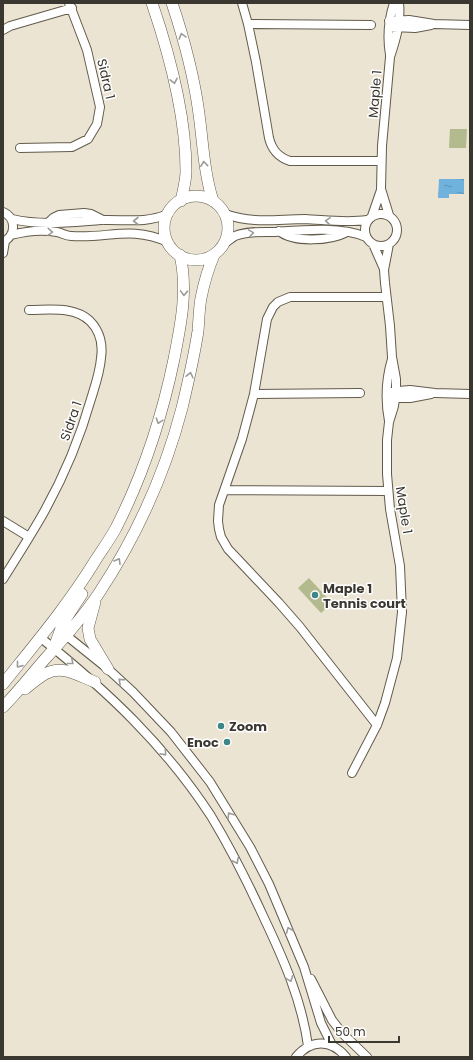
<svg xmlns="http://www.w3.org/2000/svg" width="473" height="1060" font-family="Poppins,sans-serif">
<style>
.pitch{fill:#b2ba8e}
.water{fill:url(#water-ripples)}
.lines{fill:none;stroke-linecap:round;stroke-linejoin:round}
.street-casing{stroke:#625b4c;stroke-width:10}
.secondary-casing{stroke:#625b4c;stroke-width:12}
.street{stroke:#fff;stroke-width:8}
.secondary{stroke:#fff;stroke-width:11}
.oneway{stroke:#9c9b98}
.poi-dot{fill:#3e8687;stroke:#fff;stroke-width:1.5}
.labels{text-anchor:middle;dominant-baseline:central;stroke-width:3;stroke-linejoin:round;paint-order:stroke}
.street-label{font-size:13px;fill:#3a3730;stroke:#fff}
.poi-label{font-size:13px;font-weight:bold;fill:#3a3730;stroke:#fff;text-anchor:start}
</style>
<defs>
<pattern id="water-ripples" width="26" height="14" patternUnits="userSpaceOnUse"><rect width="26" height="14" fill="#70b2de"/><path d="M2 4q2-2 4 0t4 0M15 11q2-2 4 0t4 0" fill="none" stroke="#5d92b4"/></pattern>
</defs>
<rect width="100%" height="100%" fill="#ece4d3"/>
<path class="pitch" d="M450,129h17l-1,19h-17z
M309,578l23,25 -11,10 -23,-25z"/>
<path class="water" d="M439,179h25v15h-15v4h-11z"/>
<g class="lines">
<defs>
<path id="street" d="M242,3l6,21 8,38 13,76c3,12 9,19 21,23h91
M389,21l20,-1 25,4 36,1
M248,24l123,1
M393,27l22,1 16,-3
M3,30l7,-4 62,-18
M390,55c-3,-18 -2,-34 4,-52
M20,148l52,-1 16,-8 9,-15 3,-17 -13,-57 -18,-47
M3,212c14,6 13,24 0,30
M365 230a16 16 0 1 1 32 0a16 16 0 1 1-32 0Z
M225,214c28,10 52,5 80,5 21,1 41,4 62,1
M389,215l-8,-26 1,-43 8,-89c6,-18 11,-35 9,-54
M372,216l9,-26
M12,219c29,7 60,3 89,1 24,-1 43,4 67,-6
M49,222l4,-4 6,-3 25,-2 7,1 12,6
M279,231c15,12 51,10 68,1
M11,235c15,-4 30,-6 46,-3 5,1 9,4 14,4 37,3 59,-11 97,6
M225,243c3,-2 7,-5 10,-7 12,-5 28,-4 40,-4 27,-2 67,-6 91,5
M373,244l11,25
M3,253l2,-12
M387,392l23,-2 25,3 35,1
M254,394l106,-1
M391,398h19l21,-4
M389,421c-4,-21 -3,-42 3,-62
M225,490l163,1
M3,521l26,16
M3,579c14,-22 28,-44 41,-67 20,-36 36,-74 47,-113 4,-13 9,-27 10,-41 2,-13 -1,-27 -11,-37 -16,-15 -40,-11 -61,-11
M62,632l46,37 25,23 38,40 39,50 40,65 19,37 35,83 17,56 11,22
M41,638c66,53 123,106 170,178 20,33 37,67 53,102 19,40 38,83 44,128
M377,725l-77,-98 -21,-24 -51,-54 -7,-12 -2,-8 -1,-8 1,-16 23,-66 12,-45 13,-75 6,-12 5,-5 12,-5h96
M352,773l25,-48 8,-22 12,-45 5,-46 -2,-46 -10,-57 -3,-35v-34l2,-18 5,-16 2,-16v-11l-4,-22 -2,-31 -5,-43 -1,-13 5,-26
M311,979l21,41 10,13 25,24
M296,1057c15,-18 35,-18 50,0"/>
<path id="secondary" d="M152,3c17,50 34,115 34,168 0,10 -3,20 -5,30
M172,3c12,36 22,73 27,111 4,29 5,59 14,87
M164 228a32 32 0 1 1 64 0a32 32 0 1 1-64 0Z
M95,602l-7,26 2,11 18,30
M55,645l8,-22 19,-29
M3,684c32,-40 65,-79 92,-123 7,-11 15,-22 21,-33 27,-53 46,-111 58,-169 7,-35 14,-69 6,-104
M25,689c6,-5 13,-11 20,-15 17,-10 34,2 50,8
M3,707c15,-15 28,-32 42,-48 19,-21 38,-42 54,-66 37,-56 66,-120 83,-185 6,-25 12,-51 16,-77 1,-11 1,-22 3,-33 3,-15 7,-29 13,-43"/>
</defs>
<use href="#street" class="street-casing"/>
<use href="#secondary" class="secondary-casing"/>
<use href="#street" class="street"/>
<use href="#secondary" class="secondary"/>
</g>
<defs><path id="oneway-chevron" d="M-2-3.5L2.5 0L-2 3.5" fill="none" stroke-width="1.6" stroke-linecap="round" stroke-linejoin="round"/></defs>
<g class="oneway">
<use href="#oneway-chevron" transform="translate(182 36) rotate(-106)"/>
<use href="#oneway-chevron" transform="translate(174 81) rotate(78)"/>
<use href="#oneway-chevron" transform="translate(204 164) rotate(-96)"/>
<use href="#oneway-chevron" transform="translate(136 221) rotate(-180)"/>
<use href="#oneway-chevron" transform="translate(328 221) rotate(-176)"/>
<use href="#oneway-chevron" transform="translate(50 232) rotate(4)"/>
<use href="#oneway-chevron" transform="translate(251 233) rotate(-9)"/>
<use href="#oneway-chevron" transform="translate(184 293) rotate(92)"/>
<use href="#oneway-chevron" transform="translate(190 375) rotate(-77)"/>
<use href="#oneway-chevron" transform="translate(159 421) rotate(108)"/>
<use href="#oneway-chevron" transform="translate(118 561) rotate(-60)"/>
<use href="#oneway-chevron" transform="translate(71 662) rotate(39)"/>
<use href="#oneway-chevron" transform="translate(19 665) rotate(129)"/>
<use href="#oneway-chevron" transform="translate(121 681) rotate(-138)"/>
<use href="#oneway-chevron" transform="translate(164 753) rotate(49)"/>
<use href="#oneway-chevron" transform="translate(230 815) rotate(-122)"/>
<use href="#oneway-chevron" transform="translate(236 861) rotate(63)"/>
<use href="#oneway-chevron" transform="translate(289 930) rotate(-112)"/>
<use href="#oneway-chevron" transform="translate(290 979) rotate(69)"/>
</g>
<g class="poi-dot">
<circle cx="315" cy="595" r="4"/>
<circle cx="221" cy="726" r="4"/>
<circle cx="227" cy="742" r="4"/>
</g>
<g class="labels">
<g class="street-label">
<text transform="translate(106 79) rotate(77)">Sidra 1</text>
<text transform="translate(375 94) rotate(-85)">Maple 1</text>
<text transform="translate(71 421) rotate(-71)">Sidra 1</text>
<text transform="translate(404 510) rotate(81)">Maple 1</text>
</g>
<g class="poi-label">
<text x="323" y="588">Maple 1<tspan x="323" dy="15">Tennis court</tspan></text>
<text x="229" y="726">Zoom</text>
<text x="219" y="742" text-anchor="end">Enoc</text>
</g>
</g>
<rect width="473" height="1060" fill="none" stroke="#3a3730" stroke-width="8"/>
<path d="M329 1036v6h70v-6" fill="none" stroke="#3a3730" stroke-width="2"/>
<text x="335" y="1036" font-size="12" fill="#3a3730" stroke="#ffffff" stroke-width="3" paint-order="stroke">50 m</text>
</svg>
